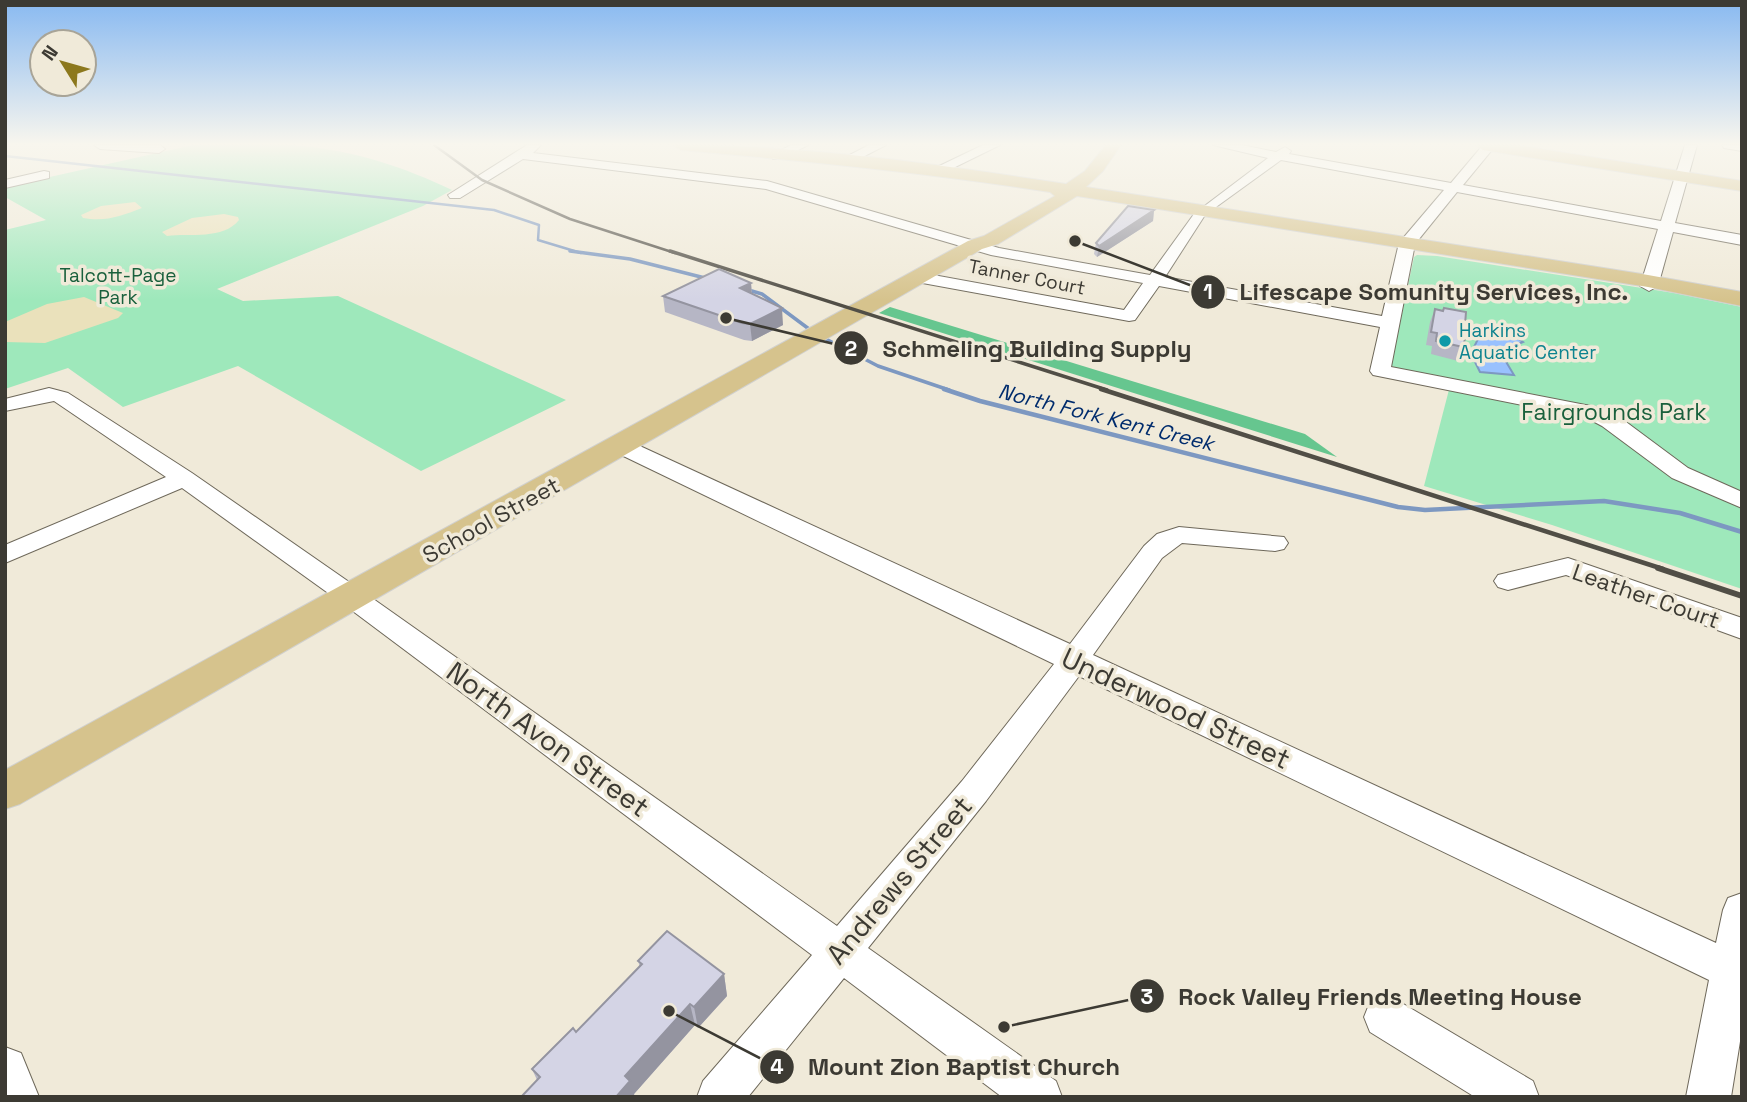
<svg xmlns="http://www.w3.org/2000/svg" width="1747" height="1102" font-family="'Space Grotesk',sans-serif">
<style>
.green{fill:#9ee8bb}
.forest{fill:#66c68f}
.sand{fill:#eae1bb}
.water{fill:#99c1fe;stroke:#7d98c1;stroke-width:2}
.lines{fill:none;stroke-linecap:round;stroke-linejoin:round}
.stream-far2{stroke:#7d98c1;stroke-width:2.5}
.stream-far1{stroke:#7d98c1;stroke-width:3.5}
.stream{stroke:#7d98c1;stroke-width:4.5}
.minor-casing{stroke:#6e685a;stroke-width:2}
.major-casing{stroke:#d0d0ce;stroke-width:2}
.minor{fill:#fff;fill-rule:evenodd}
.major{fill:#d6c38d;fill-rule:evenodd}
.rail-far3{stroke:#514e46;stroke-width:2.5}
.rail-far2{stroke:#514e46;stroke-width:3.5}
.rail-far1{stroke:#514e46;stroke-width:4.5}
.rail{stroke:#514e46;stroke-width:6}
.wall{fill:#b6b6c5}
.shaded-wall{fill:#9494a0}
.building{fill:#d4d4e5;stroke:#9494a0;stroke-width:2}
.culture-dot{fill:#0f9aa8;stroke:#f0ead9;stroke-width:2.5}
.labels{text-anchor:middle;dominant-baseline:central;stroke-width:7;stroke-linejoin:round;paint-order:stroke}
.far-park-label{font-size:19px;fill:#19603c;stroke:#f0ead9}
.far-street-label{font-size:19px;fill:#3c3a33;stroke:#f0ead9}
.far-culture-label{font-size:19px;fill:#0d838f;stroke:#f0ead9;text-anchor:start}
.far-water-label{font-size:21px;font-style:italic;fill:#002c6d;stroke:#f0ead9}
.park-label{font-size:23px;fill:#19603c;stroke:#f0ead9}
.street-label{font-size:23px;fill:#3c3a33;stroke:#f0ead9}
.near-street-label{font-size:28px;fill:#3c3a33;stroke:#f0ead9}
.leader{fill:none;stroke:#3c3a33;stroke-width:2.5}
.callout-dot{fill:#3c3a33;stroke:#f0ead9;stroke-width:2.5}
.mark-label{font-size:21px;text-anchor:middle;font-weight:bold;fill:#fff}
.callout-label{font-size:24px;text-anchor:middle;font-weight:bold;fill:#3c3a33;stroke:#f0ead9;stroke-width:7;stroke-linejoin:round;paint-order:stroke}
</style>
<rect width="100%" height="100%" fill="#f0ead9"/>
<path class="green" d="M193,145c35,0 73,-3 109,1 53,5 102,21 150,44l-29,16 -206,83 26,12 95,-5 228,104 -145,71 -183,-105 -115,41 -55,-39 -63,21v-159l41,-10 -41,-23v-10z
M1417,255l20,1 237,37 68,14v282l-190,-64 -128,-39 27,-104 -60,-16 23,-109z"/>
<path class="forest" d="M890,307l415,127 32,23 -458,-144z"/>
<path class="sand" d="M135,202l7,6c-21,8 -36,14 -59,10l-2,-3 20,-9z
M224,214l14,3 1,3c-16,20 -49,13 -72,16l-5,-4 30,-14z
M84,297l39,16 -5,5 -73,25 -40,-1v-20l42,-18z"/>
<path class="water" d="M1487,327l19,3 17,12 -16,7 11,1 7,11 -23,-6 12,20 -34,-3 -7,-14 5,-1 -4,-10 6,-12 -7,-7z"/>
<g class="lines">
<path class="stream-far2" d="M5,156l489,54 45,15 -1,15 43,13"/>
<path class="stream-far1" d="M570,251l60,8 79,20
M745,289l17,5 51,38
M822,337l56,29 71,24"/>
<path class="stream" d="M944,389l36,12 418,106 27,3 179,-9 76,12 62,19"/>
<defs>
<path id="minor" d="M94,145h66l5,4 -6,4 -59,-4z
M527,145h14l-8,8 234,28 232,67 151,27 44,-61 74,-56 -55,-13h29l34,7 9,-5 6,4 -2,3 162,29 32,-38h13l-33,40 198,36 24,-76h12l-22,78 67,12v10l-69,-13 -15,54 -9,5 -9,-5 18,-57 -201,-37 -42,52 -24,123 210,41 17,8 70,52 54,24v16l-70,-30 -70,-52 -15,-8 -214,-43 -3,-4 10,-44 -221,-41 -24,34 -6,1 -212,-39 -8,-5 2,-4 6,-1 207,38 19,-27 -152,-28 -225,-66 -243,-30 -63,39h-10l-2,-3zM1281,160l163,30 -45,53 -17,73 -217,-39 40,-62z
M791,145h17l-27,14h-8l-2,-3z
M869,145h17l-35,18 -5,1 -6,-4z
M983,145h17l-57,28h-10l-2,-3z
M1722,145h20v6l-18,-3z
M44,171l5,1v6l-44,10v-8z
M49,388l19,5 124,80 170,118 475,335 125,-145 92,-117 -441,-213 -3,-5 3,-5h16l441,203 74,-98 13,-12 22,-7 105,10 4,6 -4,6 -9,2 -93,-8 -20,15 -69,97 623,288 7,-33 5,-12 14,-5v136l-11,68h-45l23,-117 -630,-304 -93,125 -118,147 188,133 6,16h-60l-158,-119 -96,119h-51l6,-16 109,-126 -470,-352 -160,-115 -177,75v-18l161,-68 -112,-76 -49,10v-12z
M1568,558l174,60v21l-176,-64 -58,15 -10,-3 -4,-6 4,-6z
M1385,996l15,6 133,79 6,16h-64l-105,-65 -6,-15 6,-15z
M5,1047l16,6 18,44h-34z"/>
<path id="major" d="M674,145c131,0 262,19 392,39l19,-13 21,-26h15l-18,26 -17,16 562,88 94,17v14l-94,-19 -571,-91 -79,48 -16,5 -962,555 -15,5v-39l963,-529 16,-5 71,-40 -5,-4c-122,-19 -245,-31 -369,-42z
M1476,145h40l226,36v10l-259,-41z"/>
</defs>
<use href="#minor" class="minor-casing"/>
<use href="#major" class="major-casing"/>
<use href="#minor" class="minor"/>
<use href="#major" class="major"/>
<path class="rail-far3" d="M434,145l48,35 88,39 105,34"/>
<path class="rail-far2" d="M670,251l437,139"/>
<path class="rail-far1" d="M1101,389l562,180"/>
<path class="rail" d="M1658,568l84,28"/>
</g>
<path class="wall" d="M1154,210l-1,11 -56,36 -3,-3 2,-11z
M751,283l1,11 31,31 -31,16 -8,-1 -79,-28 -2,-16z
M1444,308l19,39 -5,14 -27,-7 1,-8 -6,-1 4,-23 5,-13 7,2z
M638,961l86,13 3,22 -29,32 -3,-3 -61,69 -97,-14 -5,-11 44,-37 64,-65z"/>
<path class="shaded-wall" d="M1154,210l-1,11 -56,36 2,-11z
M751,283l1,17 -12,-12z
M782,308l1,17 -31,16 -2,-17z
M724,974l3,22 -29,32 -4,-21z
M690,1004l5,21 -61,69 1,3h-19l9,-21z"/>
<path class="building" d="M1128,206l26,4 -55,36 -3,-3z
M719,269l32,14 -11,5 42,20 -32,16 -8,-1 -79,-27z
M1444,308l22,4 -1,13h3l-5,22 -27,-6 1,-8 -6,-1 4,-23 8,2z
M667,931l57,43 -30,33 -4,-3 -65,72 5,5 -14,16h-95l19,-20 -8,-8 41,-41 3,4 66,-68 -4,-3z"/>
<linearGradient id="sky" x2="0" y2="1"><stop stop-color="#88b9f1"/><stop offset="0.48" stop-color="#f8f6ee"/><stop offset="1" stop-color="#f8f6ee" stop-opacity="0"/></linearGradient>
<rect width="1747" height="300" fill="url(#sky)"/>
<circle class="culture-dot" cx="1445" cy="341" r="7"/>
<g class="labels">
<g class="far-park-label">
<text x="118" y="275">Talcott-Page<tspan x="118" dy="22">Park</tspan></text>
</g>
<g class="far-street-label">
<text transform="translate(1027 277) rotate(11)">Tanner Court</text>
</g>
<g class="far-culture-label">
<text x="1459" y="330">Harkins<tspan x="1459" dy="22">Aquatic Center</tspan></text>
</g>
<g class="far-water-label">
<text transform="translate(1106 417) rotate(14)">North Fork Kent Creek</text>
</g>
<g class="park-label">
<text x="1614" y="412">Fairgrounds Park</text>
</g>
<g class="street-label">
<text transform="translate(491 520) rotate(-29)">School Street</text>
<text transform="translate(1646 596) rotate(19)">Leather Court</text>
</g>
<g class="near-street-label">
<text transform="translate(1176 708) rotate(25)">Underwood Street</text>
<text transform="translate(548 739) rotate(36)">North Avon Street</text>
<text transform="translate(899 880) rotate(-50)">Andrews Street</text>
</g>
</g>
<path class="leader" d="M1075 241L1208 292M726 318L851 348M1004 1027L1147 996M669 1011L777 1067"/>
<g class="callout-dot">
<circle cx="1075" cy="241" r="7"/>
<circle cx="726" cy="318" r="7"/>
<circle cx="1004" cy="1027" r="7"/>
<circle cx="669" cy="1011" r="7"/>
<circle cx="1208" cy="292" r="18"/>
<circle cx="851" cy="348" r="18"/>
<circle cx="1147" cy="996" r="18"/>
<circle cx="777" cy="1067" r="18"/>
</g>
<g class="mark-label">
<text x="1208" y="299">1</text>
<text x="851" y="356">2</text>
<text x="1147" y="1004">3</text>
<text x="777" y="1074">4</text>
</g>
<g class="callout-label">
<text x="1434" y="300">Lifescape Somunity Services, Inc.</text>
<text x="1037" y="357">Schmeling Building Supply</text>
<text x="1380" y="1005">Rock Valley Friends Meeting House</text>
<text x="964" y="1075">Mount Zion Baptist Church</text>
</g>
<rect width="1747" height="1102" fill="none" stroke="#3c3a33" stroke-width="14"/>
<g transform="translate(63 63) rotate(307)"><circle r="33" fill="#f0ead9" stroke="#a8a497" stroke-width="2"/>
<path d="M0-5L12 26L0 18L-12 26Z" fill="#8c781d"/>
<text y="-10" font-size="19" font-weight="bold" text-anchor="middle" fill="#3c3a33">N</text>
</g>
</svg>
